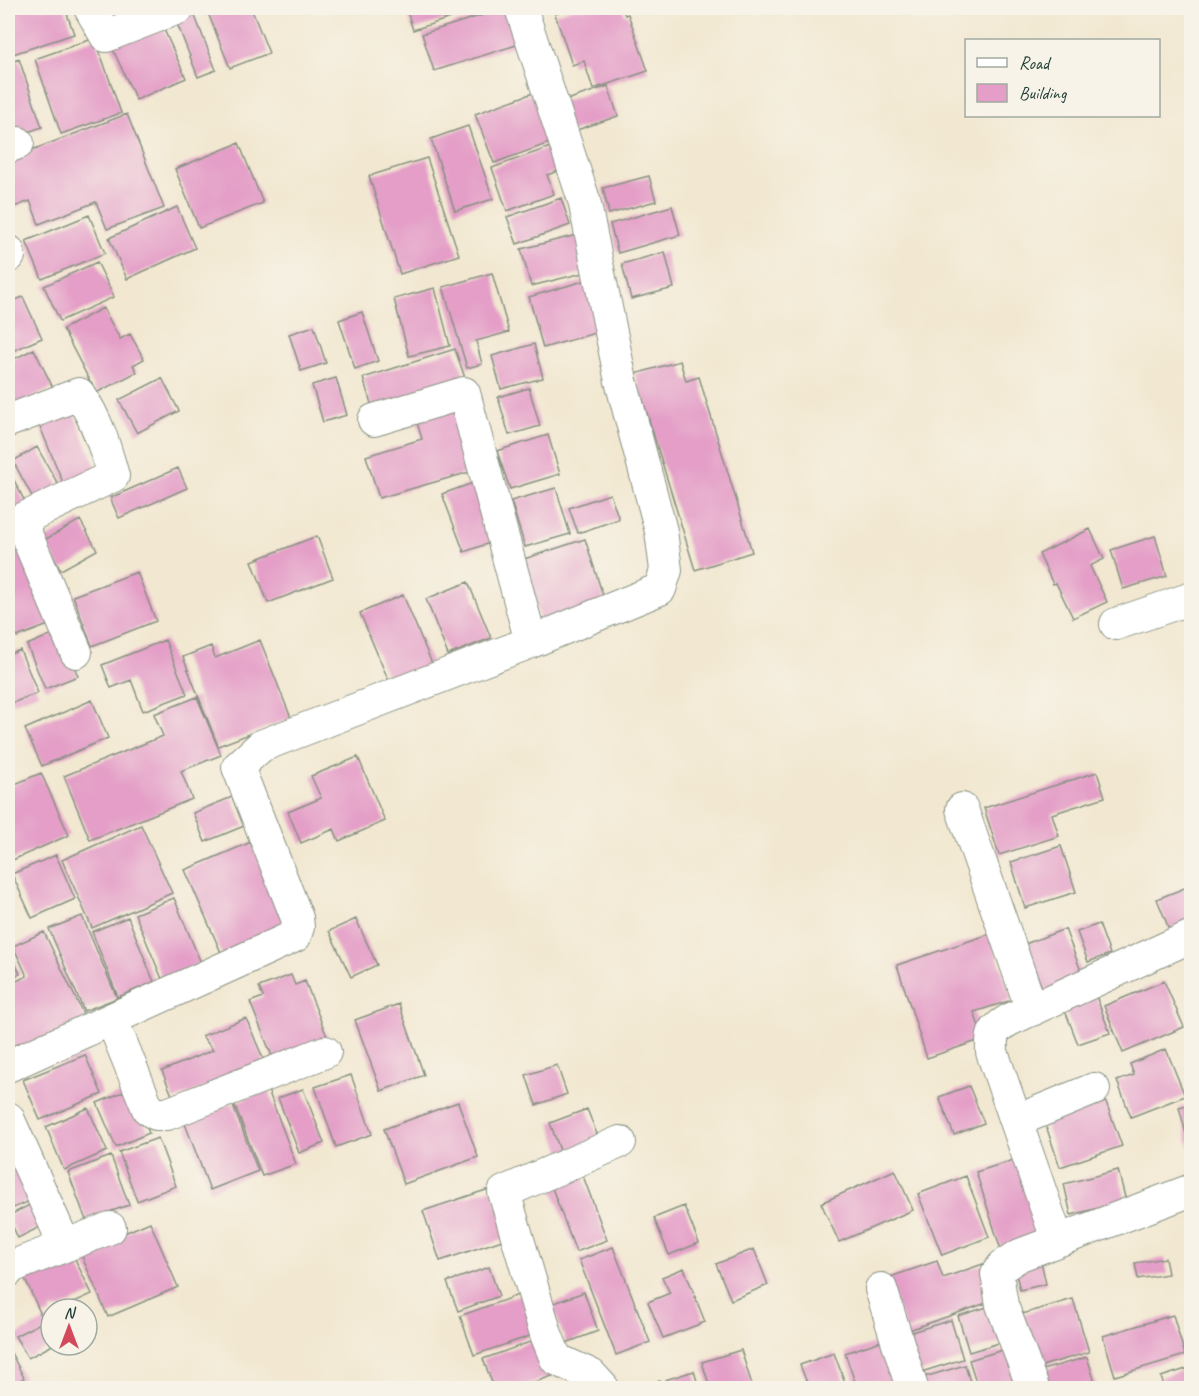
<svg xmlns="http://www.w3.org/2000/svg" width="1199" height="1396" font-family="Caveat,sans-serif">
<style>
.building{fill:#e49ec7}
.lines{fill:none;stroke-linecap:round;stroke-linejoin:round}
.minor-casing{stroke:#889282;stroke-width:34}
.minor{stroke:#fff;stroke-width:32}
</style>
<rect width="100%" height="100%" fill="#f7f3e8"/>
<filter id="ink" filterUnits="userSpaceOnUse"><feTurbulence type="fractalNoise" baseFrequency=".0167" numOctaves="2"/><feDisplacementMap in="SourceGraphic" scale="12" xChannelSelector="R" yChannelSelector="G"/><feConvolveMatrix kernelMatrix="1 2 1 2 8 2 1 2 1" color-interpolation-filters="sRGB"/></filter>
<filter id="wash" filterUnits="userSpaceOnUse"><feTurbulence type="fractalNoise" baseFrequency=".008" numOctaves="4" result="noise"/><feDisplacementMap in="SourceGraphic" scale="24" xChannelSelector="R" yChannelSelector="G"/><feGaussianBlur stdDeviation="1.35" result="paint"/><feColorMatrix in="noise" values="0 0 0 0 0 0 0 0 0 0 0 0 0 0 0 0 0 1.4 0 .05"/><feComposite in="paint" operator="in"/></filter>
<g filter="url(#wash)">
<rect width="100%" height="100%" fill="#f2e8d1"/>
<g id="blocks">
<path class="building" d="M8,8h57l9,26 -61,20 -5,-16z
M206,8h45l18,45 -39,15z
M406,8h76l-69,22z
M505,8h10l11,34 -92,29 -12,-37z
M573,8h49l3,7 3,-1 20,57 -55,18 -9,-28 -12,4 -17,-51z
M193,11l23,59 -18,7 -23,-59z
M161,23l25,55 -50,22 -25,-55z
M95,38l26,75 -60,21 -26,-75z
M19,59l23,68 -34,12v-76z
M608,86l10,30 -47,16 -10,-30z
M533,93l19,49 -58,21 -19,-49z
M127,114l37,94 -57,21 -11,-27 -57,22 -9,-23 -21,8 -1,-50z
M468,126l25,73 -38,12 -24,-72z
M239,143l24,60 -64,25 -24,-59z
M553,146l8,24 -14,5 7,19 -47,17 -15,-43z
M427,158l32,97 -59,19 -31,-98z
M649,176l7,25 -47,13 -6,-26z
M561,198l9,27 -53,19 -10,-27z
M672,206l8,29 -62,18 -8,-29z
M177,207l18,41 -68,31 -18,-41z
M89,215l16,38 -63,26 -16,-38z
M577,235l10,37 -56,14 -10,-37z
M665,252l9,36 -43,11 -9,-35z
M97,262l17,35 -54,24 -16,-35z
M492,273l17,59 -33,9 6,23 -15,4 -24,-81z
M587,280l15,51 -59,17 -14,-51z
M435,288l15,58 -41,10 -15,-57z
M23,297l19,41 -34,15v-50z
M103,308l17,31 10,-5 14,25 -11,6 4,7 -41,21 -33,-64z
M362,312l16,49 -23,8 -16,-49z
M314,326l12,37 -25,8 -12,-37z
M534,344l9,34 -42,11 -9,-33z
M34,349l19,39 -45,21v-47z
M455,349l11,32 -93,29 -10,-32z
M680,361l6,20 13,-4 53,175 -57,18 -60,-196z
M162,378l17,33 -42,22 -18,-33z
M336,378l11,37 -24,7 -11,-37z
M529,388l11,38 -31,9 -11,-38z
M459,406l18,64 -98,28 -13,-42 56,-17 -6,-20z
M72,409l26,63 -34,13 -26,-63z
M548,435l12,39 -50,15 -13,-38z
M37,447l22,39 -25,14 -21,-39z
M8,468l19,38 -19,9z
M178,468l9,20 -68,30 -9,-20z
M473,483l22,58 -31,11 -22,-58z
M556,488l14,46 -45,13 -14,-46z
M610,494l9,25 -41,14 -9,-25z
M80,520l17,30 -36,20 -17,-30z
M1090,529l14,30 -14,7 17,36 -34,16 -17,-35 -3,1 -14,-30z
M24,532l35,89 -42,16 -9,-25v-74z
M317,536l16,42 -65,25 -16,-42z
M1155,536l12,40 -44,13 -12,-39z
M585,539l21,66 -64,20 -21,-65z
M137,572l19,49 -64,25 -19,-50z
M468,582l23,56 -43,17 -22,-56z
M403,595l30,71 -43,18 -30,-71z
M60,631l18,45 -33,13 -18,-44z
M165,640l22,54 -44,17 -12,-31 -20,8 -9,-23z
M260,640l31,78 -73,28 -35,-89 28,-11 4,12z
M20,650l18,43 -26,10 -4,-12v-36z
M197,697l24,58 -40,16 11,28 -102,41 -26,-64 99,-40 -9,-22z
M92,700l16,38 -66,28 -17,-37z
M358,757l27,64 -46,20 -5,-12 -33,14 -13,-31 33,-14 -10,-22z
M1097,772l8,25 -53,17 7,22 -60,19 -15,-47z
M41,773l28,62 -61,27v-75z
M232,797l12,29 -39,16 -12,-29z
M141,825l31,68 -80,35 -30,-68z
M251,842l38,87 -66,28 -38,-87z
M1061,846l15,46 -51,16 -14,-46z
M56,855l19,44 -43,19 -20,-44z
M1192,885v35l-23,9 -12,-30z
M174,898l27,65 -39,16 -27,-65z
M82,916l35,82 -33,13 -35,-82z
M128,917l26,65 -36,15 -26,-65z
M356,919l21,46 -26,12 -22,-46z
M1099,924l11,30 -22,8 -11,-30z
M1065,929l19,50 -40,14 -19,-49z
M44,932l43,90 -71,33 -8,-18v-52l19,-9 -14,-30z
M990,934l22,66 -38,12 9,27 -56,19 -30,-93z
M8,947l12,27 -12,6z
M291,975l4,10 10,-4 23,58 -54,22 -24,-59 13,-5 -4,-10z
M1164,981l20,46 -61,26 -19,-47z
M1096,996l14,37 -32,11 -14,-36z
M399,1004l25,71 -43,16 -26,-71z
M246,1018l19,45 -91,37 -12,-29 51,-21 -11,-14z
M1166,1049l19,47 -54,21 -14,-36 17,-6 -4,-11z
M85,1055l17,39 -62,26 -17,-40z
M557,1065l10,29 -31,11 -10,-30z
M351,1075l21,59 -36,13 -21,-60z
M969,1086l15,37 -30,12 -15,-38z
M130,1089l19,44 -33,14 -19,-44z
M303,1089l21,54 -25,10 -21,-55z
M268,1090l28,74 -34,12 -28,-73z
M458,1102l20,55 -74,27 -20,-55z
M1106,1102l16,44 -62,21 -15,-44z
M232,1103l26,68 -48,19 -26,-69z
M1192,1104v49h-1l-12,-46z
M88,1108l19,43 -43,19 -18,-43z
M587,1109l12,30 -38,14 -11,-30z
M158,1138l18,48 -39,15 -18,-49z
M111,1156l18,49 -43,15 -18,-48z
M1020,1158l25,78 -44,14 -25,-78z
M15,1162l15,39 -22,9v-45z
M895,1170l18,40 -74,32 -18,-39z
M1118,1170l8,31 -55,14 -7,-31z
M583,1176l24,64 -31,12 -24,-64z
M966,1176l23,61 -47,18 -24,-61z
M492,1188l16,50 -68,23 -17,-50z
M35,1202l11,22 -28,14 -10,-22z
M684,1206l15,37 -30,12 -15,-37z
M150,1222l28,65 -70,30 -28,-65z
M613,1247l37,95 -34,13 -37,-95z
M754,1249l14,36 -37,15 -15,-36z
M74,1257l18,37 -33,15h-8v4l-9,4 -17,-38z
M1165,1258l3,16 -30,5 -3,-16z
M937,1261l6,17 40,-14 12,36 -89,31 -19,-53z
M1041,1261l5,23 -26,6 -6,-24z
M489,1267l10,29 -41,15 -11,-29z
M684,1268l21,54 -42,16 -15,-36 22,-9 -8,-16z
M584,1292l14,39 -32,12 -14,-39z
M521,1294l15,40 -62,21 -14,-39z
M1073,1299l16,53 -54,16 -16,-53z
M997,1304l12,36 -40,12 -11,-36z
M1173,1315l12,40 -70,21 -12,-40z
M48,1319l3,5v22l-23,12 -13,-22z
M951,1320l12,39 -45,14 -13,-39z
M541,1338l14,37 -37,13h-24l-11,-29z
M887,1339l16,49h-46l-12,-35z
M8,1347l16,31 -16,8z
M1013,1347l13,41h-48l-9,-28z
M741,1350l12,38h-43l-8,-26z
M834,1353l13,35h-38l-9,-23z
M1087,1357l10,31h-53l-5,-17z
M965,1365l7,23h-48l-3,-10z
M1192,1367v21h-27l-4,-11z
M694,1371l5,17h-32l-2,-8z
M660,1381l2,7h-25z"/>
</g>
</g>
<g filter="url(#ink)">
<use href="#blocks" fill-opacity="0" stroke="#889282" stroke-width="1.5"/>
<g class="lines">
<defs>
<path id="minor" d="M90,8l16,28 72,-28
M8,147l10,-4
M8,251l1,5
M374,420l90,-27 67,249
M8,421l71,-27c18,25 26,53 34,82l-105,50
M20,520l56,132
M1116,624l76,-26
M962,809l70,201
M112,1020l36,89 8,5h11l158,-62
M8,1066l287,-130 3,-9 -1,-9 -59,-151 23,-21 270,-104 129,-53 6,-19 -5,-39 -40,-150 -37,-181 -63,-192
M8,1118l57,128
M1016,1121l78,-32
M1057,1239l-65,-187c-1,-19 1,-22 17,-32l183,-84
M8,1271l3,-4 99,-39
M881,1289l31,99
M603,1388l-12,-13 -35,-16 -10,-25 -42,-142 116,-50
M1033,1388l-31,-83 -5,-31 6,-8 17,-11 172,-65"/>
</defs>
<use href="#minor" class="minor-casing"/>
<use href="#minor" class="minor"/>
</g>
</g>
<rect width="1199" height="1396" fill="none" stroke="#f7f3e8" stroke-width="30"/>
<rect x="965" y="39" width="195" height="78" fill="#f7f3e8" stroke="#a1aaa0" stroke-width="1.5"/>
<rect x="977" y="58" width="30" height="9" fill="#ffffff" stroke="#a1aaa0" stroke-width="1.5"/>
<text x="1019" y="69" font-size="18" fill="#1f3d34">Road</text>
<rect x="977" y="84" width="30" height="18" fill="#e49ec7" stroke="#a1aaa0" stroke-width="1.5"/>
<text x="1019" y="99" font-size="18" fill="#1f3d34">Building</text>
<g transform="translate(69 1327)"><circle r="28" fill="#f7f3e8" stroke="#a1aaa0" stroke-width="1.5"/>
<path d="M0-4.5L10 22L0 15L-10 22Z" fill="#d1495b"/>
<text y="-9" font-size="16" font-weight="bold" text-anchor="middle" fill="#1f3d34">N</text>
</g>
</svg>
